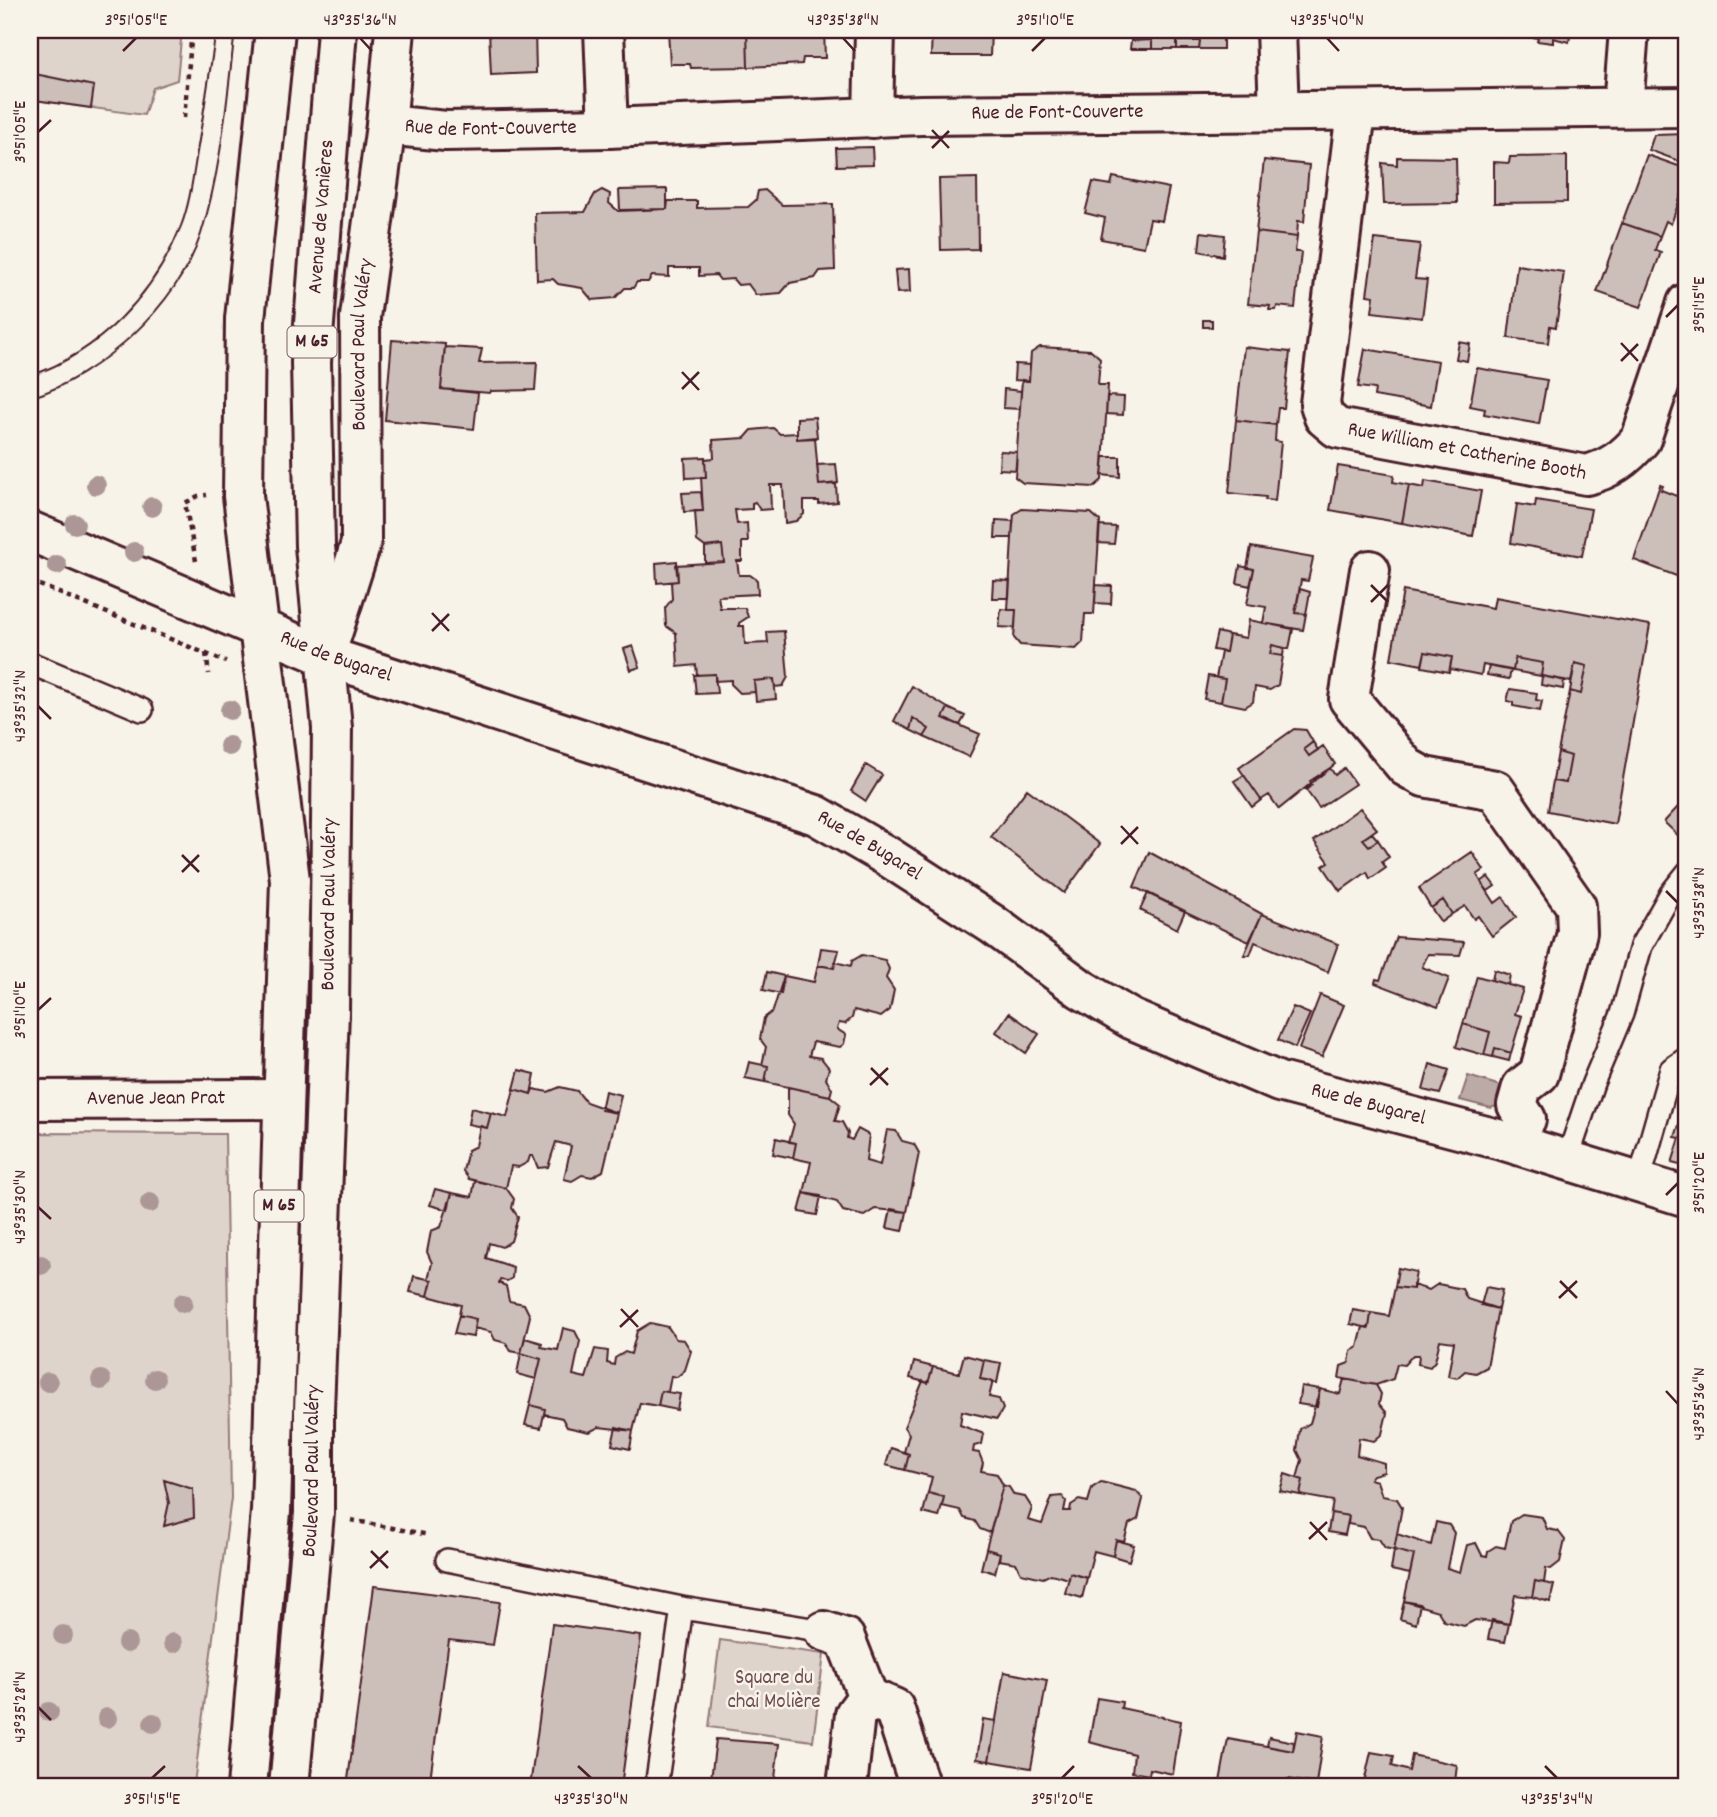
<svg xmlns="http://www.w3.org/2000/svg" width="1717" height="1817" font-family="Dekko,sans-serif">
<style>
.green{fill:#ded4cc;stroke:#947a7c;stroke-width:2}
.water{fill:#bcaaa7;stroke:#8e7275;stroke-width:2}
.building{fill:#ccbfb9;stroke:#4a1f2b;stroke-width:2}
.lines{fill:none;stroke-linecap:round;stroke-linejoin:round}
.lane-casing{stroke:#4a1f2b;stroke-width:26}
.street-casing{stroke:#4a1f2b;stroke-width:44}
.primary-casing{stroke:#4a1f2b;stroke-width:44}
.path{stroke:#4a1f2b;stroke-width:4.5;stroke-dasharray:5 5;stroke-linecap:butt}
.lane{stroke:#f7f3e8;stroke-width:21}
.street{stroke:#f7f3e8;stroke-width:38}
.primary{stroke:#f7f3e8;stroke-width:38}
.tram{stroke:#4a1f2b;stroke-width:2}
.tree{fill:#ac9796}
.ticks{fill:none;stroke:#4a1f2b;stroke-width:2.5}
.labels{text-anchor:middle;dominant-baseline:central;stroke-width:5;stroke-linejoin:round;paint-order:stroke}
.shield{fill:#f7f3e8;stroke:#7e5f64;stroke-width:2}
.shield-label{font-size:19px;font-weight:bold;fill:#4a1f2b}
.street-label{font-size:21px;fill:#4a1f2b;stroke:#f7f3e8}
.park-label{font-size:21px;fill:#6f4c53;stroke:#f7f3e8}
.neatline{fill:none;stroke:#4a1f2b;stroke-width:2.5}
.ticks-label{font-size:18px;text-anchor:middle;fill:#4a1f2b}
</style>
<rect width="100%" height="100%" fill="#f7f3e8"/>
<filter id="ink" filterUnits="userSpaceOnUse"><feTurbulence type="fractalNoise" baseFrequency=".0143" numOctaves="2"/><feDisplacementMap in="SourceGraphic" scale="14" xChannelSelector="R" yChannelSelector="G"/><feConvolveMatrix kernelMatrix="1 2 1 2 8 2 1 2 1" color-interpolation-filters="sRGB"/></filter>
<g filter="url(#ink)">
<path class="green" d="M30,30h152l-5,50 -24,8 -9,27 -109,-15 -5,-4z
M30,1133l195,1 6,364 -37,286 -164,-5z
M720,1640l104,14 -11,87 -104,-14z"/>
<path class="water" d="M1468,1076l33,10 -5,20 -5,2 -31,-8z"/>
<path class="building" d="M489,30h46l1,43 -45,2z
M668,30h79l1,37 -57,1 -1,-4h-20z
M747,30h77l1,28h-22l-1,6 -54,3z
M932,30h59l-1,26h-59z
M1130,30h93v19h-24l1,-8h-23v8h-25v-9l-21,1z
M1477,30l22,1v5l-23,-4z
M1488,30h35l-1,5z
M1523,30h48l-2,12 -16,-4v5l-16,-2 1,-3 -16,-3z
M1152,40v9h-22l1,-8z
M1177,41h23l-1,8h-22z
M30,73l64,13 -3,22 -56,-8 -5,-4z
M1687,134v30l-38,-14 5,-15z
M872,147l1,18 -36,1 -1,-18z
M1647,155l40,14v10l-16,45 -5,-3 -6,15 -38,-13z
M1567,156v46l-73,1v-41l15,1 1,-6z
M1397,157l59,1 1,45 -73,1 -2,-41 15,2z
M1264,160l45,5 -5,57 -6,-1 -1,16 -41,-5z
M1113,177l56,11 -7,33 -12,-2 -6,28 -43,-8 4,-21 -20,-5 8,-31 18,3z
M977,178l1,71 -37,1 -2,-71z
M667,189v20l-47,1 -1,-20z
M602,190l8,4 -1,9 9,8 49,-2 1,-8h29v7l51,-1 8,-7 2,-9 7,-1 17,15 51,-1 2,66 -15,1 -5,7 -25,5 -9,10 -25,2 -8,-11 -10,1 -5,-6 -13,1 -4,-5 -17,1v-8h-30v9l-17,-1 -4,6h-11l-4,6h-8l-10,10 -23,2 -10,-12 -24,-4 -5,-5 -16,1 -2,-67 50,-1 10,-18z
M1622,223l38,13 -5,14 6,2 -20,55 -44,-15z
M1201,232l24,3 -2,21 -24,-5z
M1256,232l41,5 -2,15h6l-6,56 -18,-2 -1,4h-7l1,-4 -22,-2z
M1375,239l45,5 -5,35 12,1 -5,38 -50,-6 2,-16 -7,-1z
M1517,265l47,7 -8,55 -6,-1 -2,17 -40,-5z
M909,269l1,23 -13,1 -2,-23z
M1203,320h9v7h-9z
M392,340l53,4 -4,45 37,4 -4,36 -89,-9z
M1459,342l11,2 -3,17 -11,-2z
M445,347l37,2 -3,14 58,-1 -2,28 -44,1 -1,2 -49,-4z
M1040,347l51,3 9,8 -2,27h10l-6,95 -8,7 -71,-4 -8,-6 7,-97 7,1 2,-28z
M1244,347l46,5 -6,56h-6l-2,17 -40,-5z
M1365,349l73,12 -7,45 -57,-10 1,-7 -17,-2z
M1015,364l15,1 -1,16 -15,-1z
M1477,368l70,12 -8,44 -55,-10 1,-5 -15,-3z
M1004,389l17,2 -1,18 -17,-1z
M1107,396l17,1 -1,18 -17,-1z
M1687,410v29l-9,-3z
M815,417l2,20 -20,2v-21z
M1236,420l40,5 -1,16 6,1 -6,59 -10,-1 1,-3 -37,-4z
M773,428l7,6 17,-1v6l18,-1 4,47 17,-1 1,18 -18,2v-3h-15v13l-8,7 -11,2 -2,-38h-13l1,24 -11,1 -5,-8 -3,1v6l-17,1 2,14 10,-1 1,19h-6v19h-5l2,14h11l7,5 1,14 -40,2 2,12h25l3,9 -9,6v3h5l1,18 23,-1 -1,-11 17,-1 4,46 -5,9 -8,1 -1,-8 -20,2 1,11 -15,1 -9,-9v-4l-16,1v-7l-18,1 -1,-10 -18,2 -2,-34 -10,-7 -1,-18 7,-9 -1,-17 7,-1 -2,-16 48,-3 -2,-17 -17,2 -8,-6 -2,-30h8l-2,-34h5l-1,-18 9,-1 -1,-18 32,-2 7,-8z
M1684,438l3,1v13l-7,-3z
M1000,451l17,1 -1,18 -17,-1z
M705,457l1,20 -20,1 -1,-20z
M1104,457h16v20l-18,-2z
M836,464l2,19 -19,2 -2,-20z
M1338,466l56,9 -1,7 16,3 -7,38 -72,-13z
M1425,481l56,10 -8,45 -71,-13 7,-38 15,3z
M1660,485l3,1 -2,4 26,10v40l-4,12 4,2v26l-53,-20z
M701,492l2,19 -19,1 -2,-19z
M1536,500l55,9 -9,47 -71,-13 6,-39 18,3z
M1022,509l69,4 9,8 -6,93h-9l-2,28 -7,7 -56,-4 -6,-7 2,-28h-8l4,-72 2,-24z
M996,520l17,1 -1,17h-17z
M1099,526l17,1 -2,17 -16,-1z
M722,545l2,17 -19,1v-16z
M1251,547l62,11 -5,23 -7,-1 -6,33 11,1 -3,16 -40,-7 3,-16 -19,-3 7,-35 -7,-1z
M677,561l1,20 -21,2 -1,-20z
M1240,566l14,3 -4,17 -13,-3z
M993,580l17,1 -1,17h-17z
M1096,585l16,1 -1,18 -16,-1z
M1300,589l10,3 -4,22 -11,-1z
M1403,591l90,17 2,-11 155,28 -35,199 -67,-13 5,-30 13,2 5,-27 -13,-4 12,-61 11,3 6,-28 -12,-3 -4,19 -30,-6 2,-13 -28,-5 -2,13 -30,-6 -2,10 -31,-6 2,-12 -27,-5 -3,13 -31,-6z
M1001,609l15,1 -1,18 -16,-1z
M1249,620l44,9 -4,20 -17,-4 -2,9 13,2 -5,29 -8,5 -15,-3 -2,15 -8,5 -24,-5 4,-23 -9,-1 5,-26h5l3,-17 17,3z
M1217,632l12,3 -3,17 -13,-2z
M1272,645l12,3 -1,8 -13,-2z
M633,646l7,21 -9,3 -7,-21z
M1425,652l27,5 -3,15 -27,-5z
M1515,658l28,5 -2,13 -28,-5z
M1575,663l12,3 -6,28 -11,-3z
M1489,666l22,4 -2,9 -22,-4z
M715,674l2,19 -21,1 -2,-19z
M1208,676l17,3 -4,23 -17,-3z
M1542,676l22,4 -1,9 -22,-4z
M774,679l2,20 -20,2 -2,-20z
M912,686l36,22 -5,10 37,16 -11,23 -45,-20 5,-8 -16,-11 -3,12 -16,-9z
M1510,689l27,4 -1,7 6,1 -2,10 -27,-5v-4l-6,-1z
M948,708l17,8 -5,9 -17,-7z
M913,718l16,11 -5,8 -14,-7z
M1294,729l12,1 7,12 -9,7 5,7 14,-10 12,18 -56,45 -10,-14 -8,5 -22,-32z
M1313,742l5,8 -9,6 -5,-7z
M1558,752l13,4 -5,27 -13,-2z
M866,765l16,10 -16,26 -15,-10z
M1330,768l5,7 9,-7 11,16 -36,24 -13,-18 6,-5 -2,-4z
M1244,775l17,25 -9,7 -18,-26z
M1027,789l73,55 -36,49 -73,-56z
M1687,797v47l-23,-22z
M1360,808l17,21 -14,10 6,7 9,-6 11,17 -7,5 4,6 -16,11 -3,-7 -27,19 -17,-25 6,-4 -15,-21z
M1372,833l6,7 -9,6 -6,-7z
M1149,852l113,62 -13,28 -115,-55z
M1472,852l12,18 -7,5 18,28 8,-6 13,20 -24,19 -14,-20 -4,3 -9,-13 -13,8 -9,-14 -12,8 -12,-20z
M1488,877l7,9 -7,5 -7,-9z
M1148,893l37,18 -8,18 -37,-19z
M1443,900l9,14 -11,8 -10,-14z
M1262,914l76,30 -10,28 -73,-30 -5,13h-6z
M1396,937l68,5 -4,13 -32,-1 -6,13 27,11 -11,29 -63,-24 1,-4 4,1z
M821,948l18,2 -5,18 -16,-3z
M862,955l23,5 4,9 -3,9 8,12 -4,20 -9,7 -27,-7 -2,8 -7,6 -6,-1 -2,6 9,6 -2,9 -4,3 -27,-5 -4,14 12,2 8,10 -3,11 6,10 -2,7 -65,-14 3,-16 -6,-1 4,-18 -6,-8 4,-21 9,-7 11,-35 30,6 4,-17 16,3 1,-6 16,4 1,-5z
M1494,970l16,5 -2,10 -16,-5z
M767,972l17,4 -3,18 -18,-4z
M1477,976l46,13 -8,25 7,2 -11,37 -16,-5 -2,9 -9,-2 6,-23 -27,-8z
M1320,995l24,10 -22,52 -23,-8z
M1293,1007l17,7 -15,34 -17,-8z
M1009,1013l30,21 -13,19 -30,-21z
M1463,1024l27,8 -6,23 -28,-8z
M1495,1048l16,5 -2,8 -16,-4z
M749,1062l19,4 -3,16 -20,-4z
M1430,1064l19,6 -9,24 -17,-4z
M519,1070l16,4 -4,20 -17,-5z
M560,1087l17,4 9,11 31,11 -14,58 -11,6 -10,-2 -10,6 -8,-2 7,-33 -15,-4 -8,25 -10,1 -5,-12h-3l-2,6 -9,5 -8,-1 -5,22 -37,-9 -6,-8 5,-21 8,-4 4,-20 7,2 4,-15 16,4 7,-28 17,5 2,-5 15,3z
M788,1087l42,9 10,8 -5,17 7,1 6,11 -1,5 5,2 6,-11 11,6 -3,26 14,4 7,-35 9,1 6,10 12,3 5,9 -12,59 -32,-3 -11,7 -21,-5 -6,-9 -33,-9 7,-31 -18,-4 3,-15 -7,-1 5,-18 -6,-9z
M605,1091l16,4 -4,18 -16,-3z
M1687,1101v66l-15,-4 8,-25 -5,-1z
M471,1108l20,5 -4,15 -19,-4z
M776,1138l20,5 -3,15 -20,-4z
M475,1181l31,7 8,11 -2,9 6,9 -7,24 -9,6 -13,-4 -3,15 27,9 -1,11 -5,3 -7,-1 -1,3 7,3 3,15 15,3 6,12 -9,37 -10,-2 -5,-8 -11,-3 -4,-8 -17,-4 2,-9 -17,-4 2,-10 -33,-9 4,-16 -4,-1 4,-16 -5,-11 4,-21 10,-4 11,-34 20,4z
M435,1189l17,4 -4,17 -18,-5z
M804,1193l17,3 -4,19 -18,-3z
M891,1209l16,3 -4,19 -16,-3z
M1398,1268l18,4 -3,17 -18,-2z
M414,1276l18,4 -4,16 -18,-4z
M1438,1284l24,5 5,10 31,10 -11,58 -11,6 -11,-2 -8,7 -9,-2 6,-34 -14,-2 -5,21 -5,6 -12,-3 1,-9h-6l-9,10 -7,-1 -4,15 -17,6 -37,-7 2,-12 8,-3 2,-12 7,-4 5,-20 6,1 2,-15 18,3 6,-29 18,2v-4l16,5z
M1486,1287l16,3 -4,19 -17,-4z
M1353,1310l18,3 -2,15 -19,-4z
M459,1315l17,4 -3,18 -19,-3z
M650,1323l18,4 8,12 8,1 7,11 -6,19 -8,7 -6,-1 -3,16 -7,-1 -3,15 -18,-3 -7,28 -34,-4 -10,5 -22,-5 -5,-9 -18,-4 1,-5 -15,-4 11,-46 -20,-6 4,-15 17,5 -1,4 17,3 5,-22 12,3 5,10 -7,34 13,3 9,-29 13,2 -1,12 7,2 1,-7 10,-6 6,2 6,-23z
M521,1353l20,6 -5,20 -19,-5z
M964,1355l20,5 -4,19 13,2 -4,16 10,2 4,10 -6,10 -35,-8 -2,14 24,9 -2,10 -8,2 -1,6 6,1 4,10 -2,8 16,3 6,11 -13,48 -10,-4 -5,-8 -11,-3 -4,-8 -18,-4 2,-9 -16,-4 4,-16 -27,-7 4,-16 -5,-2 5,-18 -5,-7 19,-46 5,2 5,-16 26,6z
M984,1360l17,3 -4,20 -17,-4z
M914,1362l19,5 -5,16 -18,-5z
M1344,1379l32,6 5,9 -2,10 8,9 -5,21 -8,7 -15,-3 -2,17 27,8v9l-11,3 -3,4 7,2 5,15 15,3 5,8 -8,43 -9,-2 -6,-9 -9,-1 -6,-11 -16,-3 1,-8 -18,-3 2,-12 -33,-6 3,-15 -6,-2 5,-18 -5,-10 3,-21 10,-6 10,-34 20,5z
M1301,1386l19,3 -3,18 -19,-3z
M661,1391l19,3 -3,16 -19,-4z
M530,1405l15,4 -4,19 -16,-3z
M616,1427l17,4 -3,18 -18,-4z
M891,1448l18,6 -4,16 -19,-5z
M1285,1474l18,6 -3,15 -20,-4z
M164,1480l29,9 1,29 -30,8 5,-23z
M1101,1482l35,9 7,8 -5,20 -9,5 -5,18 -8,-2 -3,16 -19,-5 -7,27 -17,-5 -1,6 -18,-5 -8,4 -22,-5 -5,-10 -17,-3 1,-7 -14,-4 17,-64 6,2 5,8 11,2 7,11 -4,12 14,4 10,-27 10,-1 4,5 -2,10h6l1,-6 8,-5 9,2 4,-14z
M928,1493l16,4 -5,20 -16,-4z
M1331,1513l18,3 -4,19 -17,-3z
M1522,1514l20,3 5,12 11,2 7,9 -5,22 -9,7 -5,-1 -2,15 -9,-2 -3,16 -17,-2 -6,29 -34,-4 -11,6 -20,-5 -6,-10 -34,-10 10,-46 -20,-5 3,-16 34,11 5,-23 13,3 5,8 -7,35 13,4 7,-27 9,-2 6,12 5,1 1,-5 8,-5 9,2 6,-27z
M1116,1540l18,5 -5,16 -16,-5z
M986,1549l14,4 -5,20 -14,-4z
M1394,1550l20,5 -4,19 -19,-4z
M1070,1573l17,5 -5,20 -17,-5z
M1535,1581l19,4 -4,17 -18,-5z
M374,1586l126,16 -7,43 -44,-5 -20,147h-82z
M1404,1601l16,3 -4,20 -16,-5z
M1492,1620l17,4 -4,18 -17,-3z
M552,1624l89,12 -20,151h-91z
M1004,1672l43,8 -16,88 -42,-7z
M1097,1698l25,4 -1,6 60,13 -8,53 -23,-5 -1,6 -17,-3 2,-18 -45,-12z
M983,1719l13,2 -7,40 -12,-2z
M1297,1731l26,5 -7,48 -28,-5 -1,8h-68l9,-48 65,12z
M1269,1737l25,5 -1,9 -26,-5z
M716,1739l63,5 -5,43h-64z
M1371,1752l23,4 -2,10 17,5 3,-16 45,10 -2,17 12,5h-104z
M54,1782l76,1v4h-76z"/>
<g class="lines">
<defs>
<path id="lane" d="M30,663l112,47
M1567,1160l26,-77 29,-69 19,-68 30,-53 16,-20
M1639,1181l32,-112 16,-11
M447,1560l235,48 142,23
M656,1787l26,-179"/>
<g id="street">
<path d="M604,30l4,98"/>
<path d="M1276,30l3,81"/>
<path d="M1623,107l6,-77"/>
<path id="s1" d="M1356,111l-36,293 4,13 13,11 249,47c22,-5 41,-18 55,-36l46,-136"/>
<path d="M873,118l2,-88"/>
<path id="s2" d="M386,125l60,6 162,-3 313,-13 766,-8"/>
<path id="s3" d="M30,531l295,125 491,159 71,41 105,68 89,65 50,30 148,63 226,59 182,56"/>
<path d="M1370,570l-21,129 57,68 18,10 71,13 81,116 1,27 -38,141 -17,13 -5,18 9,14"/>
<path id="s4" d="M325,656l36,-113 -1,-226 26,-192 9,-95"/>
<path id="s5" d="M30,1100l252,-1"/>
<path d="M824,1631l21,7 25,64"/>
<path d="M847,1787l8,-73 6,-8 16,-5 17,7 26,79"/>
</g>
<g id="primary">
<path d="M247,1787l24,-276 19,-631 -47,-384 2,-177 30,-289"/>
<path id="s6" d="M289,1787l25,-274v-103l15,-398 3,-284 -17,-182 -4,-184 26,-332"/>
</g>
</defs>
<use href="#lane" class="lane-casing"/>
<use href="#street" class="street-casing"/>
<use href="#primary" class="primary-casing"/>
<path class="path" d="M184,118l8,-88
M196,561l-11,-58 13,-7 9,-1
M30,581l196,81
M206,653l3,21
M351,1520l78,15"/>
<use href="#lane" class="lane"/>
<use href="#street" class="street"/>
<use href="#primary" class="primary"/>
<path class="tram" d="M30,376c70,-24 124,-82 151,-150 9,-23 12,-50 16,-74 7,-41 13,-81 19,-122
M30,398c70,-22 148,-93 171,-164 21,-66 26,-136 34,-204"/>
</g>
<g class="tree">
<circle cx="96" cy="485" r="10"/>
<circle cx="152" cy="507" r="10"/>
<circle cx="75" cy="524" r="10"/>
<circle cx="134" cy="552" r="10"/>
<circle cx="57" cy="565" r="10"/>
<circle cx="230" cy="710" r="10"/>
<circle cx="229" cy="746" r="10"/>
<circle cx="150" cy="1203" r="10"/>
<circle cx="41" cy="1265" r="10"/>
<circle cx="183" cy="1303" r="10"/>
<circle cx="155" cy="1379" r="10"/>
<circle cx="101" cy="1380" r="10"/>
<circle cx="48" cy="1382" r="10"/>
<circle cx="63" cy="1635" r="10"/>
<circle cx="127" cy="1643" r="10"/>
<circle cx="173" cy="1643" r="10"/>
<circle cx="49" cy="1712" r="10"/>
<circle cx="107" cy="1718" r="10"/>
<circle cx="153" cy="1723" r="10"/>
</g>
</g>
<path class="ticks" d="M360,38l12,13M843,38l12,13M1327,38l12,13M123,51l13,-13M1032,51l13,-13M932,130l17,18M38,132l13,-12M932,148l17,-17M1666,317l12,-12M1621,343l17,18M1621,361l17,-17M682,372l17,18M682,389l17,-17M1371,585l17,17M1371,602l17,-17M432,613l17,18M432,631l17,-17M38,706l13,13M1121,826l17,18M1121,844l17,-17M182,855l17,17M182,872l17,-17M1666,891l12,12M38,1010l13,-12M871,1068l17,17M870,1085l18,-17M1666,1195l12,-12M38,1207l13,12M1560,1281l17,17M1559,1298l18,-17M621,1309l17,18M620,1327l18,-17M1666,1391l12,13M1310,1522l17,18M1309,1539l18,-17M371,1551l17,17M370,1568l18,-17M38,1707l13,13M578,1766l13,12M1545,1766l12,12M152,1778l13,-12M1062,1778l12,-12"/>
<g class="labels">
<g class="shield">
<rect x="287.5" y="326.5" width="49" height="31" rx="5"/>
<rect x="254.5" y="1190.5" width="49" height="31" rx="5"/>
</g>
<g class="shield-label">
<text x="312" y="342">M 65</text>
<text x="279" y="1206">M 65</text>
</g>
<g class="street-label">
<text stroke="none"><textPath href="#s2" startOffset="672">Rue de Font-Couverte</textPath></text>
<text stroke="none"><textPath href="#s2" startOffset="105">Rue de Font-Couverte</textPath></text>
<text stroke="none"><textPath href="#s6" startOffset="1573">Avenue de Vanières</textPath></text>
<text stroke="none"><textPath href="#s4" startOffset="317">Boulevard Paul Valéry</textPath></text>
<text stroke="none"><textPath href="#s1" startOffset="458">Rue William et Catherine Booth</textPath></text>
<text stroke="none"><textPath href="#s3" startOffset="331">Rue de Bugarel</textPath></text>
<text stroke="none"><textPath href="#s3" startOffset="898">Rue de Bugarel</textPath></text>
<text stroke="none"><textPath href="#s6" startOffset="884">Boulevard Paul Valéry</textPath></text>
<text stroke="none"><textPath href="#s5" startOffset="126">Avenue Jean Prat</textPath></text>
<text stroke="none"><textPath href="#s3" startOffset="1465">Rue de Bugarel</textPath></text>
<text stroke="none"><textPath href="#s6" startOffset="317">Boulevard Paul Valéry</textPath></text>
</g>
<g class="park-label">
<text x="774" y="1679">Square du<tspan x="774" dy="24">chai Molière</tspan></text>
</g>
</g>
<rect width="1717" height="1817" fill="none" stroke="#f7f3e8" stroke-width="77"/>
<rect x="38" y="38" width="1640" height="1740" class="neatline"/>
<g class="ticks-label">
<text x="136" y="25">3°51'05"E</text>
<text x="360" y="25">43°35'36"N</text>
<text x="843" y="25">43°35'38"N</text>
<text x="1045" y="25">3°51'10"E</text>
<text x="1327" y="25">43°35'40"N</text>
<text transform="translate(19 132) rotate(-90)" y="6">3°51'05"E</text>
<text transform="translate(1698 305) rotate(-90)" y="6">3°51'15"E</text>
<text transform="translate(19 706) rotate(-90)" y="6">43°35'32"N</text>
<text transform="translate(1698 903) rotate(-90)" y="6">43°35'38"N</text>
<text transform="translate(19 1010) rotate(-90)" y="6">3°51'10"E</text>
<text transform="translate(1698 1183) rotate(-90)" y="6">3°51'20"E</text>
<text transform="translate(19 1207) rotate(-90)" y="6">43°35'30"N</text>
<text transform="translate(1698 1404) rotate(-90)" y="6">43°35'36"N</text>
<text transform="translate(19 1707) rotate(-90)" y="6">43°35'28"N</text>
<text x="152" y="1804">3°51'15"E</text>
<text x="591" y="1804">43°35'30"N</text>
<text x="1062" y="1804">3°51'20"E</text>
<text x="1557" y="1804">43°35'34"N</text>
</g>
</svg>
